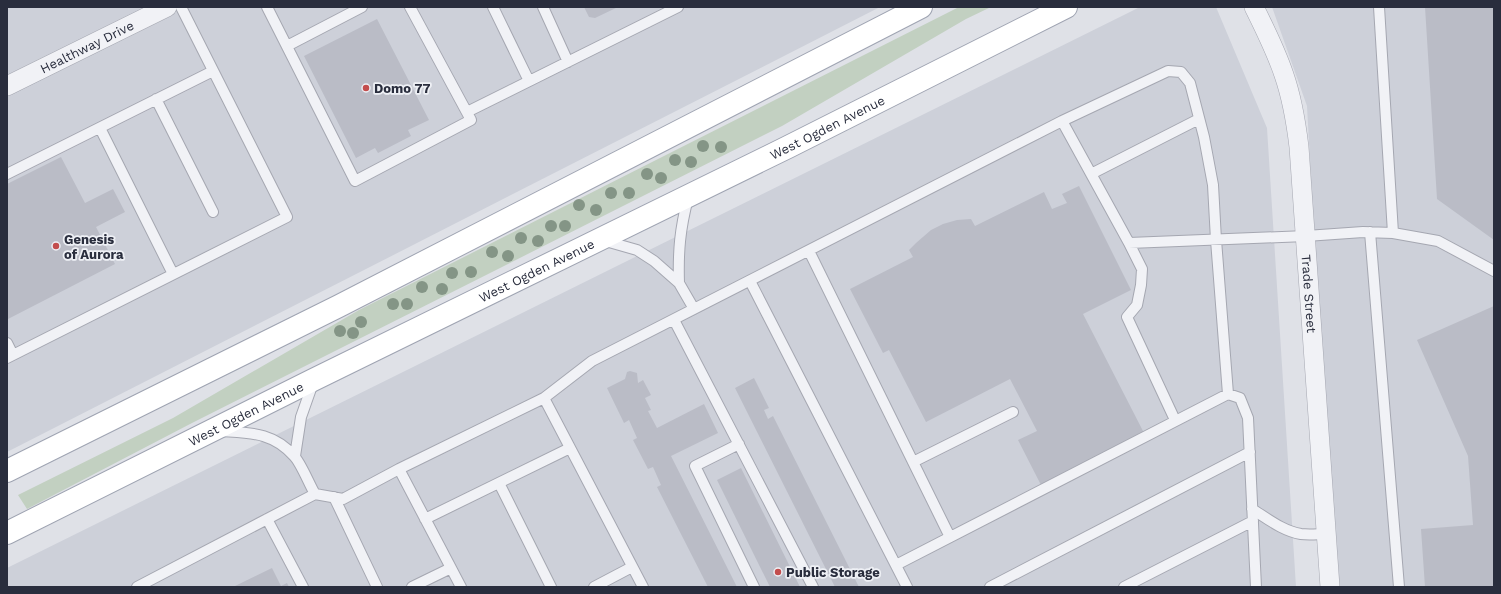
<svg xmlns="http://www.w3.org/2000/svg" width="1501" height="594" font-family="'Work Sans',sans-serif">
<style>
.built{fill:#cdd0d9}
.green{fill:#c2d0c1}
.building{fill:#babcc6}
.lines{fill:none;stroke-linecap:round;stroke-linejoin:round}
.service-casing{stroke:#a5a7b1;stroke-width:12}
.minor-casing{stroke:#a5a7b1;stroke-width:20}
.primary-casing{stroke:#9fa4b2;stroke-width:24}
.service{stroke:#f1f2f6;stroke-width:10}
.minor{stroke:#f1f2f6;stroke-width:19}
.primary{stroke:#fff;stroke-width:22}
.tree{fill:#849586}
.poi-dot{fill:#c34d4d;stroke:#eef0f5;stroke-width:1.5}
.labels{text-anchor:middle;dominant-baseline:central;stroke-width:3.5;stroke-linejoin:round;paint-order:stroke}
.street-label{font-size:13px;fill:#292d3d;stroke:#eef0f5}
.poi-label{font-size:13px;font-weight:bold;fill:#292d3d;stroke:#eef0f5;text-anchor:start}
</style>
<rect width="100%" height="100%" fill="#dfe1e7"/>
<path class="built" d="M7,7h873l-873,445z
M1140,7h76l51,121 29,459h-1289v-19z
M1272,7h222v580h-161l-26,-481z"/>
<path class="green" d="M959,7h32l-25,12 -184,107 -590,297 -165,86 -9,-14 155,-77 186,-108z"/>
<path class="building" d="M584,7h34l-23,11 -6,-1z
M1425,7h69v233l-57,-41z
M377,19l52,101 -21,10 3,6 -33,17 -3,-5 -19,10 -52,-102z
M61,157l24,46 28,-14 12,23 -29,15 19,37 -107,55 -1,-135z
M1079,186l52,104 -48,24 61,119 -103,52 -23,-45 19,-9 -27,-52 -84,43 -37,-72 -6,3 -33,-64 63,-32 -4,-7 7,-7 15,-13 12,-6 14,-4 14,-1 4,7 69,-34 8,17 15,-6 -5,-9z
M1494,306v281h-69l-4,-58 52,-4 -5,-69 -51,-116z
M630,371l7,2 1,10 5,-3 8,15 -6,3 6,12 -3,1 9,17 47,-24 14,29 -47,23 66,131h-29l-51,-100 4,-2 -8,-18 -5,2 -15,-29 4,-2 -8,-18 -5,3 -17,-35 18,-9 2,-7z
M754,378l15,30 -5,2 4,9 5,-3 86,171h-24l-100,-199z
M741,468l59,119h-30l-53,-107z
M272,568l9,18 6,-3 2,4h-56z"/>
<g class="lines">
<defs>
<path id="service" d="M267,7l88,174 116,-61 -61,-113
M493,7l36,74
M543,7l25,55
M1379,7l14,226
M287,46l75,-39
M156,99l57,113
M467,112l211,-105
M1062,121l106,-50 13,1 9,11 14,54 9,48 3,55 12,154
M100,128l73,146
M7,174l206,-103
M1091,174l108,-55
M1370,232l29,355
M602,240l35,10 17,11 25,22 15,26
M1129,243l13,26 -1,16 -4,20 -10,12 48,103
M809,251l141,286
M750,281l157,306
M679,283c-1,-32 1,-54 9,-85
M674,320l139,267
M7,343l6,12
M7,358l280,-141 -106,-210
M544,398l48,-37 470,-240 67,122 177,-7 57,-4 30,1 45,8 56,30
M739,444l-44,22 59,121
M295,456l6,-39 12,-34
M913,462l100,-50
M399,469l145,-71 99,189
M499,483l52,104
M315,494l28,5 56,-30 62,118
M334,497l43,90
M1252,509c16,10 31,22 49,25 8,1 17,0 26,0
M267,519l36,68
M425,519l145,-71
M896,565l332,-171 12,4 8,20 8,169
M137,587l178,-93c-6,-10 -14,-31 -21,-38 -21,-24 -44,-23 -73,-25
M412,587l39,-19
M594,587l38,-20
M990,587l260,-135
M1124,587l129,-66"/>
<g id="minor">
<path id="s1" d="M1254,7c11,22 22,44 30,68 8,23 12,47 15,72l31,440"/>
<path id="s2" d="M7,86l160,-79"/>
</g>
<g id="primary">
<path d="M7,471l332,-165 582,-299"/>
<path id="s3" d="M7,533l306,-153 475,-233 278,-140"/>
</g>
</defs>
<use href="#service" class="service-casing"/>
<use href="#minor" class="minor-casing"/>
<use href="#primary" class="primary-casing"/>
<use href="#service" class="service"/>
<use href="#minor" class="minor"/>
<use href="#primary" class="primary"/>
</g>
<g class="tree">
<circle cx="703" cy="146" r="6"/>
<circle cx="721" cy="147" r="6"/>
<circle cx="675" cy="160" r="6"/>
<circle cx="691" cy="162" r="6"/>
<circle cx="647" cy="174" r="6"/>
<circle cx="661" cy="178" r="6"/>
<circle cx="611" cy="193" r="6"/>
<circle cx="629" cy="193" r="6"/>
<circle cx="579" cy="205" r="6"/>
<circle cx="596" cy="210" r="6"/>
<circle cx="551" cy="226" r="6"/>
<circle cx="565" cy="226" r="6"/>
<circle cx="521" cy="238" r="6"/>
<circle cx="538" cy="241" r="6"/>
<circle cx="492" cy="252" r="6"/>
<circle cx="508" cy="256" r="6"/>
<circle cx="471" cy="272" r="6"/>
<circle cx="452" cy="273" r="6"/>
<circle cx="422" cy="287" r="6"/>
<circle cx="442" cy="289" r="6"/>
<circle cx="393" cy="304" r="6"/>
<circle cx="407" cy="304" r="6"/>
<circle cx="361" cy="322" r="6"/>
<circle cx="340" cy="331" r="6"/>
<circle cx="353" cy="333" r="6"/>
</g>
<g class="poi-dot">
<circle cx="366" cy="88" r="4"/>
<circle cx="56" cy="246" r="4"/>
<circle cx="778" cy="572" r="4"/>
</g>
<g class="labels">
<g class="street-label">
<text stroke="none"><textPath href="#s2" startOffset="89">Healthway Drive</textPath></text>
<text stroke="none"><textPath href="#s3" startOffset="915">West Ogden Avenue</textPath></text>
<text stroke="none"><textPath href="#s3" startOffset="591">West Ogden Avenue</textPath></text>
<text stroke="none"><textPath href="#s1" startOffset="295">Trade Street</textPath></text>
<text stroke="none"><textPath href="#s3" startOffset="267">West Ogden Avenue</textPath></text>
</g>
<g class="poi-label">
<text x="374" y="88">Domo 77</text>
<text x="64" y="239">Genesis<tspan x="64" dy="15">of Aurora</tspan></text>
<text x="786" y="572">Public Storage</text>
</g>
</g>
<rect width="1501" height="594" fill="none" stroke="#292d3d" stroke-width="16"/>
</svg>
